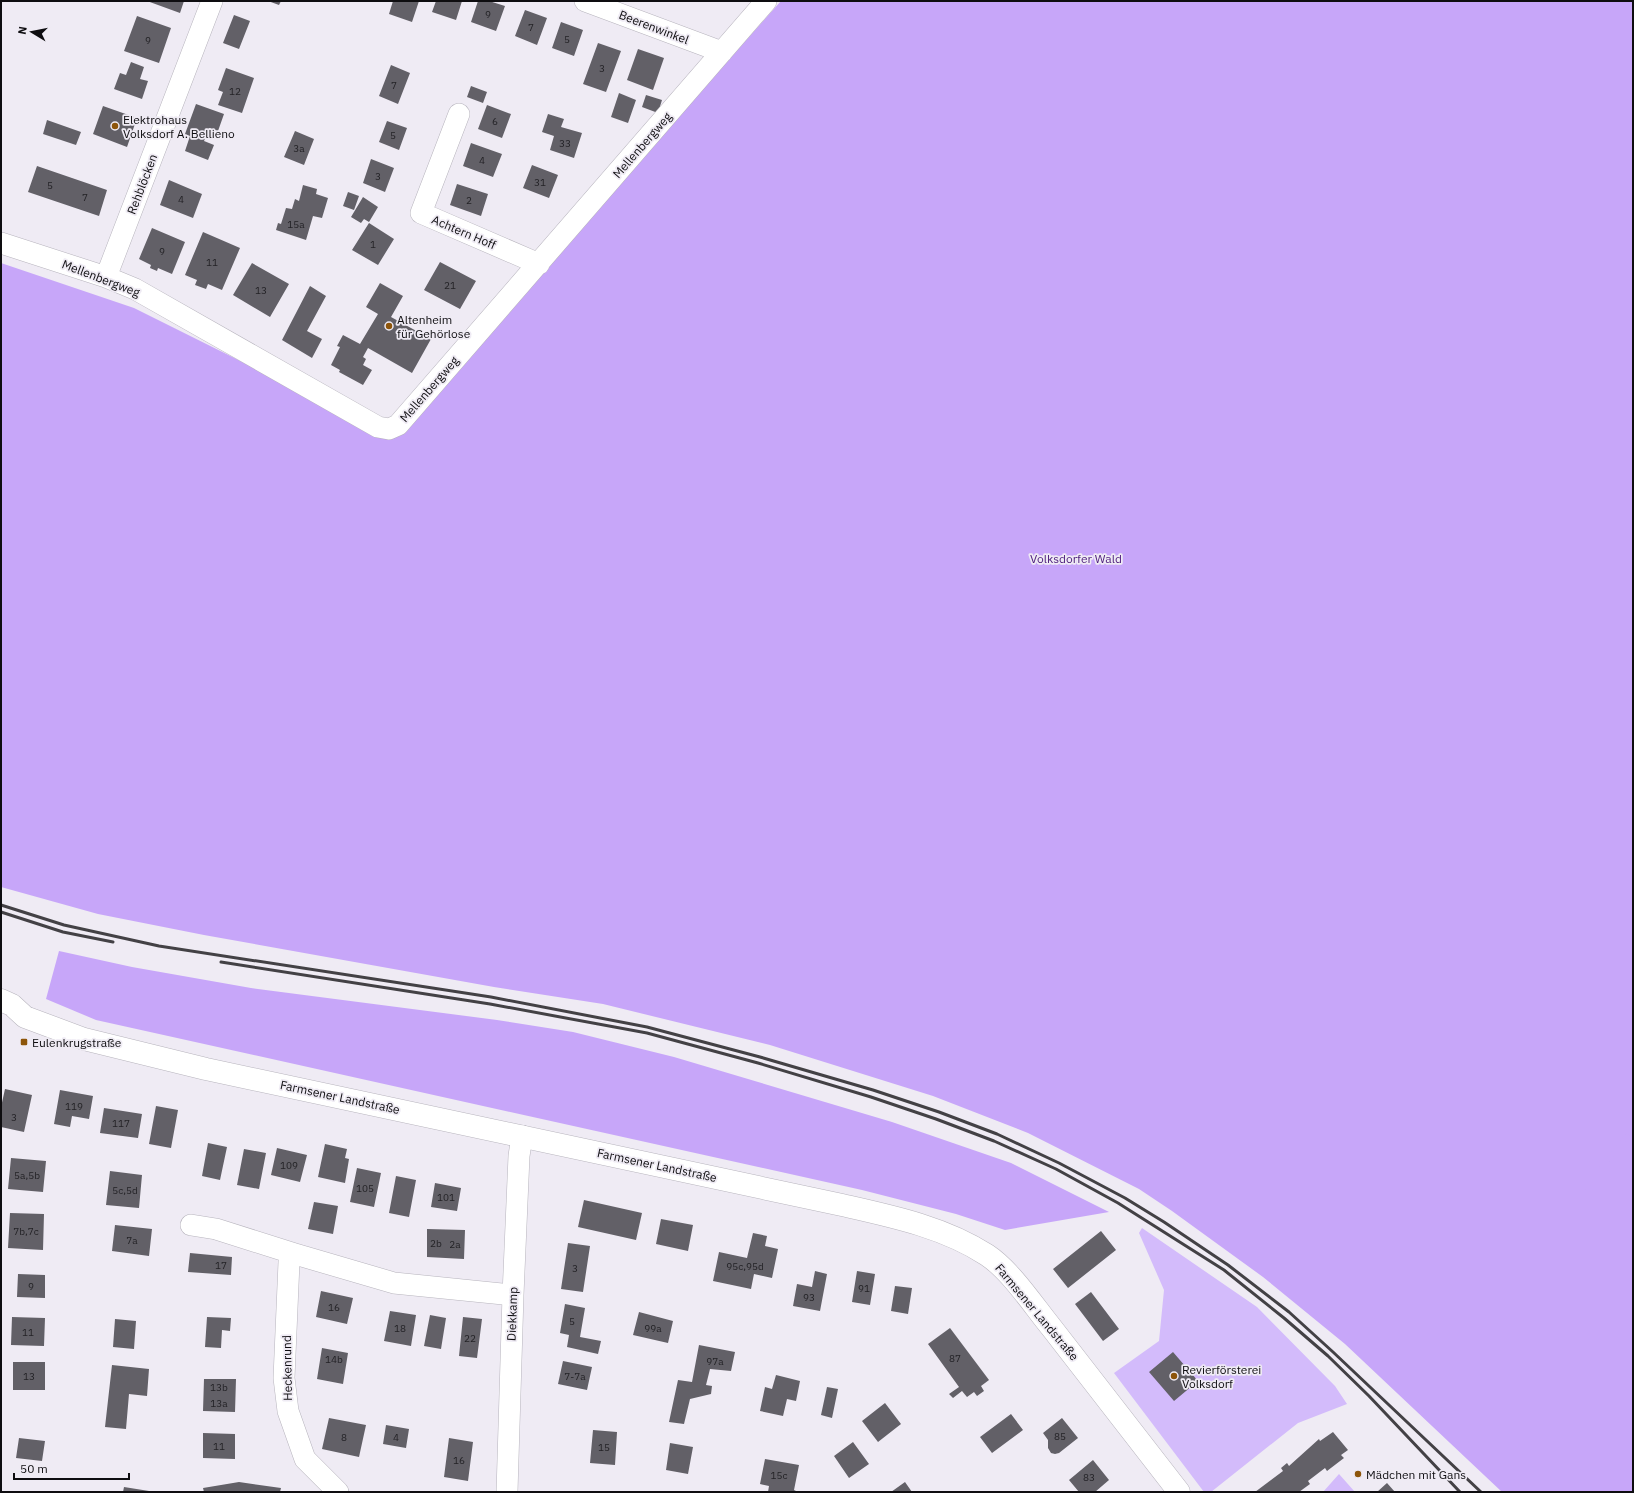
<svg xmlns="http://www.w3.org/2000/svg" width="1634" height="1493" font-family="'IBM Plex Sans',sans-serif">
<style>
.green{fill:#d3bbfb}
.forest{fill:#c7a6f9}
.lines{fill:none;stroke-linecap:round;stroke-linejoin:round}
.stream{stroke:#c7a6f9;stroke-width:4.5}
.building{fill:#626067}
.minor-casing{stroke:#b7b4bd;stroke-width:22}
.major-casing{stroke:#b7b4bd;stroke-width:23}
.minor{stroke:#fff;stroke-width:21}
.major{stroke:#fff;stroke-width:22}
.rail{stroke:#434145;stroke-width:3}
.poi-dot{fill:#8d550a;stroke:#efebf4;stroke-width:1.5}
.labels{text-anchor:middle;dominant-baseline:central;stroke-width:3.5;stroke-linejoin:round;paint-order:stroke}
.number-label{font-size:10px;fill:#232226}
.street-label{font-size:12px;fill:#0e0d10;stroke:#efebf4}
.poi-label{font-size:12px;fill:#0e0d10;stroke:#efebf4;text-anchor:start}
.park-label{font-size:12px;fill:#4c1c7b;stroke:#efebf4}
</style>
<rect width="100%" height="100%" fill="#efebf4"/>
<path class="green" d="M1142,1228l115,79 78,79 12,18 -49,19 -87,69h-7l-90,-119 45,-32 5,-51 -25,-57z
M1339,1474l16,18h-32z"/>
<path class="forest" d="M781,1h852v1491h-131l-157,-148 -82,-67 -91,-66 -33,-22 -111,-56 -95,-37 -163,-51 -167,-41 -109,-17 -290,-52 -106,-21 -97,-27v-624l133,45 259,129z
M59,951l73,16 119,21 246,32 76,12 101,25 218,65 119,41 98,49 -104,18 -49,-16 -94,-24 -766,-170 -50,-21z"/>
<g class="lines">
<path class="stream" d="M1586,1187l41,-51"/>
</g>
<path class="building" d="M147,1h37l-4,12z
M268,1h13l-2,4z
M393,1h26l-7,21 -23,-8z
M436,1h26l-6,19 -24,-8z
M478,1h11l16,5 -9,25 -25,-9z
M525,10l22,8 -10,27 -22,-9z
M234,15l16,6 -11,28 -16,-6z
M137,16l34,12 -12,35 -35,-12z
M561,22l22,8 -9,26 -22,-8z
M598,43l23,8 -15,41 -23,-8z
M638,49l26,9 -11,32 -26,-10z
M131,62l13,5 -4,12 8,2 -6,18 -28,-10 6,-16 6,2z
M391,65l19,8 -12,31 -19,-8z
M226,68l28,10 -12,35 -24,-8 5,-13 -5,-2z
M471,86l16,6 -4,11 -16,-6z
M619,93l17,7 -8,23 -17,-6z
M646,95l16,5 -4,13 -16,-6z
M196,104l28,10 -6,17 -9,-3 -5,13 10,4 -6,15 -23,-9 5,-15 -5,-2z
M487,105l24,9 -9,24 -24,-9z
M103,106l34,12 -10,29 -34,-13z
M548,114l16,5 -3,8 21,6 -8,25 -24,-8 4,-14 -12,-4z
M47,120l34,12 -5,13 -33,-11z
M387,121l20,7 -8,22 -20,-8z
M295,131l19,8 -10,26 -20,-8z
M471,143l31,11 -9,23 -30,-11z
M371,159l23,9 -9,24 -22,-9z
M532,165l26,10 -9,23 -26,-10z
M37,166l70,24 -8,26 -71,-24z
M169,180l33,14 -9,24 -33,-13z
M457,184l31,10 -7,22 -31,-11z
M303,185l14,4 -1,5 12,4 -6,20 -9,-2 -7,24 -30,-10 2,-7 3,1 5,-16 6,1 3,-10 4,2z
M348,192l11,4 -5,14 -11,-4z
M363,197l15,10 -9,15 -5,-3 -3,4 -10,-6z
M369,223l25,16 -16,26 -26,-15z
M152,228l33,14 -13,32 -14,-6 -1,3 -7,-3 1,-3 -12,-6z
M203,232l37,16 -18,42 -14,-6 -2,5 -11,-4 2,-5 -12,-5z
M440,262l36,19 -16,28 -36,-19z
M252,263l37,21 -19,33 -37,-22z
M380,283l23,13 -12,21 40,22 -19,34 -44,-25 -5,9 3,2 -3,6 9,5 -9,15 -24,-13 1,-2 -9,-5 9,-18 -3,-1 6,-11 17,9 18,-30 -12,-7z
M310,286l16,10 -19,35 15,8 -10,19 -30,-18z
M5,1089l27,6 -8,37 -23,-5v-20z
M60,1090l33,6 -4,23 -17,-3 -2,11 -16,-3z
M156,1106l22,4 -7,38 -22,-4z
M104,1108l38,6 -4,24 -38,-5z
M208,1143l19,4 -7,33 -18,-4z
M325,1144l22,5 -2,9 4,1 -4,24 -27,-6z
M277,1148l30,7 -7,27 -29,-7z
M244,1149l22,4 -7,36 -22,-4z
M11,1158l35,3 -3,31 -35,-3z
M357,1168l24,5 -7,34 -24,-5z
M110,1171l32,4 -3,33 -33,-3z
M396,1176l20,4 -7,37 -20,-4z
M435,1183l26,5 -4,23 -26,-4z
M584,1200l58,13 -6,27 -58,-13z
M314,1202l24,4 -5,28 -25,-5z
M10,1213l34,1 -1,36 -35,-2z
M661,1219l32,6 -5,26 -32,-7z
M115,1225l37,4 -3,27 -37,-5z
M427,1229l38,1 -1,29 -37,-2z
M1101,1231l15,19 -48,38 -15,-19z
M753,1233l14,3 -2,10 13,3 -6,29 -18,-4 -3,15 -38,-8 6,-29 28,6z
M568,1243l22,3 -7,46 -22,-3z
M190,1253l42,4 -1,18 -43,-3z
M815,1271l12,3 -7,37 -27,-5 4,-22 15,3z
M857,1271l18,3 -5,31 -18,-3z
M18,1274l27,1v23l-28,-1z
M895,1286l17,2 -4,26 -17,-3z
M321,1291l32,7 -6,26 -31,-7z
M1091,1292l28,37 -16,12 -28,-37z
M565,1304l20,4 -5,29 21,4 -3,13 -31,-7 2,-12 -9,-2z
M390,1311l26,4 -5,31 -27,-5z
M639,1312l34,9 -5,22 -35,-8z
M430,1315l16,3 -5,31 -17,-3z
M12,1317l33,1 -1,28 -33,-1z
M207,1317l24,1 -1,13 -8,-1 -1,18 -16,-1z
M463,1317l19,2 -5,39 -18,-2z
M115,1319l21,2 -2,28 -21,-2z
M950,1328l39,52 -8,6 3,5 -7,5 -3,-4 -7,5 -5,-6 -9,7 -4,-4 10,-7 -31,-43z
M699,1345l36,7 -4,19 -21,-2 -4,16 6,1 -1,8 -21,5 -6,25 -15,-2 9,-42 14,2z
M322,1348l26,5 -5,31 -26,-5z
M1173,1352l25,29 -24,20 -25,-29z
M563,1361l29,6 -5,23 -29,-6z
M13,1362h32v28h-32z
M112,1365l37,4 -2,27 -18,-2 -3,35 -21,-2z
M776,1375l24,6 -4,20 -9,-2 -4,17 -23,-5 5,-24 7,2z
M204,1379h32l-1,33 -32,-1z
M827,1387l11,2 -6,29 -11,-3z
M885,1403l16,21 -23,18 -16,-21z
M1011,1414l12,16 -31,23 -12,-16z
M329,1418l37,7 -7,32 -37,-8z
M1062,1418l16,20 -19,15 -4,1 -4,-1 -3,-5v-8l-5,-7z
M386,1425l23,4 -3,19 -23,-4z
M593,1430l24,2 -2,33 -25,-2z
M1333,1432l15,18 -7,5 3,3 -17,13 -2,-3 -17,13 2,3 -11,8h-44l28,-21 -2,-3 6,-5 2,3 30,-27 1,2z
M203,1433l32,1v25l-32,-1z
M19,1438l26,3 -3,20 -26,-3z
M449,1438l24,4 -5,39 -24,-4z
M853,1442l16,22 -20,14 -15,-22z
M670,1443l23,4 -5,27 -22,-4z
M765,1459l34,6 -5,25 4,2h-30l1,-6 -9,-2z
M1093,1460l16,20 -14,12h-16l-10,-12z
M239,1482l42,6 -1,4h-76l-1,-4z
M905,1482l7,10h-21z
M1387,1483l8,9h-18z
M124,1487l25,4v1h-26z"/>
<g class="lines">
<defs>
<path id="minor" d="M585,1l137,51
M459,114l-38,99 118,51
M1,243l105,34 29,12 243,138 11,2 9,-4 368,-424
M106,277l106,-276
M191,1225l25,4 79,25 99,29 119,12
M295,1254l-6,8 -5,116 4,33 17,48 33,33
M507,1492l6,-197 6,-139 3,-20"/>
<path id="major" d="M1,1000l11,5 13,12 59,22 122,30 636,136c49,11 102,22 145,50 24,16 46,50 64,72 43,55 85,110 128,165"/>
</defs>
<use href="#minor" class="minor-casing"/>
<use href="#major" class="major-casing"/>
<use href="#minor" class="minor"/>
<use href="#major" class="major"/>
<path class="rail" d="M1,905l63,20 95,21 332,51 156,30 113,30 113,33 66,22 58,22 62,29 66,35 39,24 64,43 61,47 44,40 148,140
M1,912l62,20 50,10
M221,962l269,42 157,29 111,30 113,34 65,22 58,22 62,28 62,34 106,67 60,48 44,38 41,40 91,96"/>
</g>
<g class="poi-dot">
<circle cx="115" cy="126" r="4"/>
<circle cx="389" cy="326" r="4"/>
<rect x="20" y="1038" width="8" height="8" rx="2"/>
<circle cx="1174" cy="1376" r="4"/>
<circle cx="1358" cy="1474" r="4"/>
</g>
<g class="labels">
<g class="number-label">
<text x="488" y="14">9</text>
<text x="531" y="27">7</text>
<text x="567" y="39">5</text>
<text x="148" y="40">9</text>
<text x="602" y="68">3</text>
<text x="394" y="85">7</text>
<text x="235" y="91">12</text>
<text x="495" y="121">6</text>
<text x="393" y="135">5</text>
<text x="565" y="143">33</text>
<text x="299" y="148">3a</text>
<text x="482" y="160">4</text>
<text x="378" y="176">3</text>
<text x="540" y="182">31</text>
<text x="50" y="185">5</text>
<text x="85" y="197">7</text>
<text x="181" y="199">4</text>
<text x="469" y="200">2</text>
<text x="296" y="224">15a</text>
<text x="373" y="244">1</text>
<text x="162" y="251">9</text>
<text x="212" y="262">11</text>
<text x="450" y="285">21</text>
<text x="261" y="290">13</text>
<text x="74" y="1106">119</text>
<text x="14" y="1117">3</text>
<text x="121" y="1123">117</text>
<text x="289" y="1165">109</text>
<text x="27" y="1175">5a,5b</text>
<text x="365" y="1188">105</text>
<text x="125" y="1190">5c,5d</text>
<text x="446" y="1197">101</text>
<text x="26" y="1231">7b,7c</text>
<text x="132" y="1240">7a</text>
<text x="436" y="1243">2b</text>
<text x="455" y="1244">2a</text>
<text x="221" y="1265">17</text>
<text x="745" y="1266">95c,95d</text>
<text x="575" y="1268">3</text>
<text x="31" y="1286">9</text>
<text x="864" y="1288">91</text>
<text x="809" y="1297">93</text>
<text x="334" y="1307">16</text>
<text x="572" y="1321">5</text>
<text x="400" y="1328">18</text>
<text x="653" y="1328">99a</text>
<text x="28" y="1332">11</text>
<text x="470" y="1338">22</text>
<text x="955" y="1358">87</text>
<text x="334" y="1359">14b</text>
<text x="715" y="1361">97a</text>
<text x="29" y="1376">13</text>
<text x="575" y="1376">7-7a</text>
<text x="219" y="1387">13b</text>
<text x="219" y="1403">13a</text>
<text x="1060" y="1436">85</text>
<text x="344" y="1437">8</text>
<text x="396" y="1437">4</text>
<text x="219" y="1446">11</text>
<text x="604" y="1447">15</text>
<text x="459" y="1460">16</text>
<text x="779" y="1475">15c</text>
<text x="1089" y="1477">83</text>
</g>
<g class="street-label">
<text transform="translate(654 27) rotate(21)">Beerenwinkel</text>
<text transform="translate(642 145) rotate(-49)">Mellenbergweg</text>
<text transform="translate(142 184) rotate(-69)">Rehblöcken</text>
<text transform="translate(464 232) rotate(23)">Achtern Hoff</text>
<text transform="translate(101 278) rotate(21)">Mellenbergweg</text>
<text transform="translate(429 389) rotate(-49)">Mellenbergweg</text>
<text transform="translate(340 1097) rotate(12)">Farmsener Landstraße</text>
<text transform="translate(657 1165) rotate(12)">Farmsener Landstraße</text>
<text transform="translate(1037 1312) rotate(50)">Farmsener Landstraße</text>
<text transform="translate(512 1314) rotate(-88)">Diekkamp</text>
<text transform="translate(287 1368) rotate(-91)">Heckenrund</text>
</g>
<g class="poi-label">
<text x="123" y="119">Elektrohaus<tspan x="123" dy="14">Volksdorf A. Bellieno</tspan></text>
<text x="397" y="319">Altenheim<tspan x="397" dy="14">für Gehörlose</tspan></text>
<text x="32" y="1042">Eulenkrugstraße</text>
<text x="1182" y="1369">Revierförsterei<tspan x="1182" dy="14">Volksdorf</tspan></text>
<text x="1366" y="1474">Mädchen mit Gans</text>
</g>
<g class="park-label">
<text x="1076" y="558">Volksdorfer Wald</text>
</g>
</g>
<rect width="1634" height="1493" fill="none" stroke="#0e0d10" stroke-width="4"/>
<g transform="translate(32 32) rotate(280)" stroke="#efebf4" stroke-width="3" paint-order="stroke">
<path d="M0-3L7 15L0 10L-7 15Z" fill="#0e0d10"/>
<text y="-6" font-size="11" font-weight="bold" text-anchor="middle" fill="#0e0d10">N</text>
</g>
<path d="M14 1473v6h115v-6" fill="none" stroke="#0e0d10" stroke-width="2"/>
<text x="20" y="1473" font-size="12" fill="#0e0d10" stroke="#efebf4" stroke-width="3" paint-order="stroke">50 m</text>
</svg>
